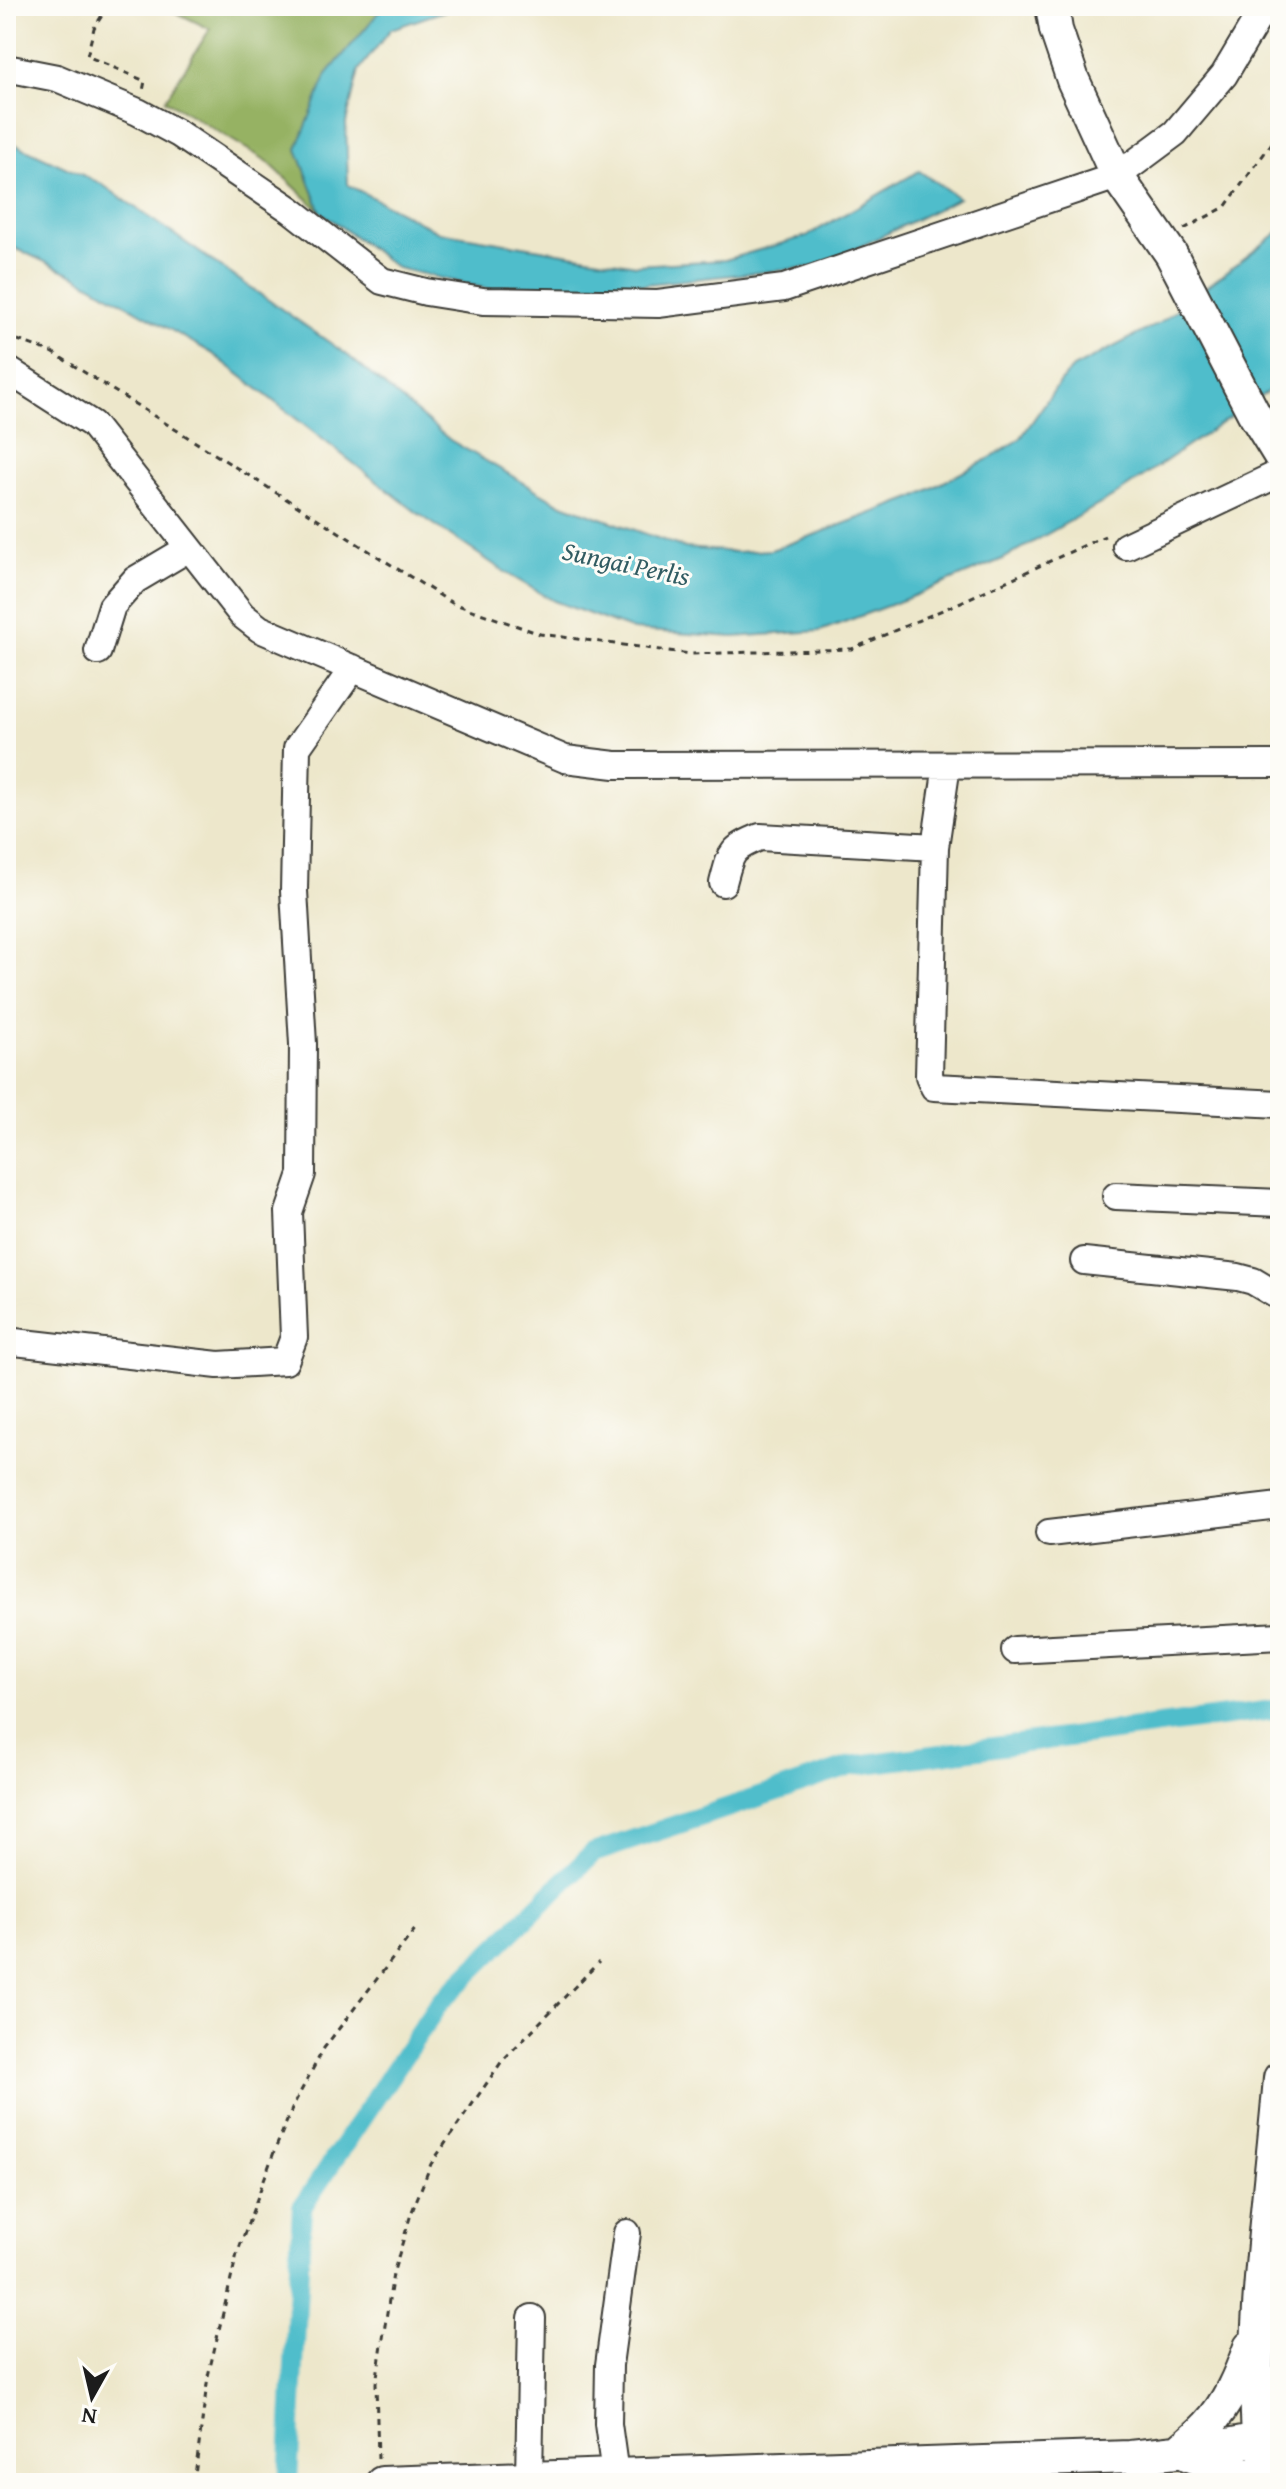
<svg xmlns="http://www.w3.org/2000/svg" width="1286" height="2489" font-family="'Gentium Book Plus',serif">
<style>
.forest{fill:#96b264;stroke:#596740;stroke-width:2}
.water{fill:#50bdcb;stroke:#366c74;stroke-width:2}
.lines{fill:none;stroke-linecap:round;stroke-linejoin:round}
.canal{stroke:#50bdcb;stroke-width:20}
.minor-casing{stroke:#3b3a36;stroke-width:30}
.major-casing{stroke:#3b3a36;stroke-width:36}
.path{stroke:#3b3a36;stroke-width:3;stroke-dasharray:6 6;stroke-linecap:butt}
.minor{stroke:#fff;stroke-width:26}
.major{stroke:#fff;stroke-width:32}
.labels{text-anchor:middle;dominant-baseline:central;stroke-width:6;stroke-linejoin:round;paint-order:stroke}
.water-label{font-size:26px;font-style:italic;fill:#315c62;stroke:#fdfcf7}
</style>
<rect width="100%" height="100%" fill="#fdfcf7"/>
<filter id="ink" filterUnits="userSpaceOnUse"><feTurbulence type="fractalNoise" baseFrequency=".0125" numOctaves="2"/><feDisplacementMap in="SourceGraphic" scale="16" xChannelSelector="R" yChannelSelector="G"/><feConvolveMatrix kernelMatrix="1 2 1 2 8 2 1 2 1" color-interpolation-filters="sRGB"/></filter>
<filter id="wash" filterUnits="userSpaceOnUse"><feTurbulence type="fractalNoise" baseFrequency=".006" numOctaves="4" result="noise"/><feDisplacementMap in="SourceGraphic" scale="32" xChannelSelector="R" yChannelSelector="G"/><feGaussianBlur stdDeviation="1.8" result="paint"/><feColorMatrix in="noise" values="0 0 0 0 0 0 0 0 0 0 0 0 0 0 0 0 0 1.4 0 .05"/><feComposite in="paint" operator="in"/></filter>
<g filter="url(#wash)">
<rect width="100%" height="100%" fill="#ede7cb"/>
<path class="forest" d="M174,6h210l-3,2 -84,141 24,63 -54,-51 -102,-61 45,-71 -39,-19z"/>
<path class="water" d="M384,6h75l-68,23 -32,41 -13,53 2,62 91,47 197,33 89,-5 82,-24 112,-65 40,27 -138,68 -299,31 -125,-29 -76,-56 -24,-63 30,-75z
M6,142l11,3 83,38 246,171 104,86 107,62 128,46 51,4 35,-2 43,-15 101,-38 81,-42 24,-16 40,-57 13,-14 85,-44 122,-93v152l-164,112 -113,64 -97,40 -86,32 -86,6 -101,-7 -79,-29 -46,-27 -92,-62 -203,-158 -137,-78 -70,-32z"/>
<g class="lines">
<path class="canal" d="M288,2483l14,-276 138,-205 153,-149 258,-87 429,-57"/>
</g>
</g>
<g filter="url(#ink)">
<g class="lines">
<defs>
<path id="minor" d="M6,68l51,10 81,34 41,22 112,76 91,71 44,11 57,9 175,3 126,-16 333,-112 58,-43 49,-58 41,-69
M6,369l86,55 150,191 18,14 305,130 50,6 665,-1
M1126,546l154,-73
M98,651l14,-45 23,-26 54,-32
M947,765l-12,82 -6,229 5,11 346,17
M723,883c8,-30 7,-34 37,-46l175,10
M1116,1196l164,7
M1084,1261l154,16 15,4 27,16
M6,1341l212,24 67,-4 9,-24 -5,-125 13,-38 1,-130 -9,-153 3,-143 56,-80
M1049,1533l231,-27
M1015,1650l265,-14
M1258,2439l9,44
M615,2474l-7,-50 1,-59 18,-132
M529,2477l3,-159"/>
<path id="major" d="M1052,6l4,24 17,50 44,96 54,78 82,158 27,44
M1178,2452c10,-9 21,-17 29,-26 21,-22 33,-51 43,-79
M1189,2455l51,17 12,11
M382,2483l748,-26 83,-9 45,-9c-7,-121 12,-241 22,-361"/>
</defs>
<use href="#minor" class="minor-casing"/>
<use href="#major" class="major-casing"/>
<path class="path" d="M108,6l-14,22 -7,28 58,25 -2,10
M1184,229l41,-22 55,-75
M6,336l46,16 400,251 88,31 151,20 161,-5 109,-47 144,-66
M378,2459l-2,-76 17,-109 18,-60 20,-50 71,-103 97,-99
M194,2483l14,-107 29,-122 37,-102 20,-48 30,-56 92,-120"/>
<use href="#minor" class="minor"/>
<use href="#major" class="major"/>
</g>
</g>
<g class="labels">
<g class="water-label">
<text transform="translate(626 563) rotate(12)">Sungai Perlis</text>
</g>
</g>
<rect width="1286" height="2489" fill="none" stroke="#fdfcf7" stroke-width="32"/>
<g transform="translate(92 2397) rotate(188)" stroke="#fdfcf7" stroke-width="6" paint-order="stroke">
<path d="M0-6L14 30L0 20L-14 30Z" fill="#1c1c1c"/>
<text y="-12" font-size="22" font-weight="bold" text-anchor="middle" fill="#1c1c1c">N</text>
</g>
</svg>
